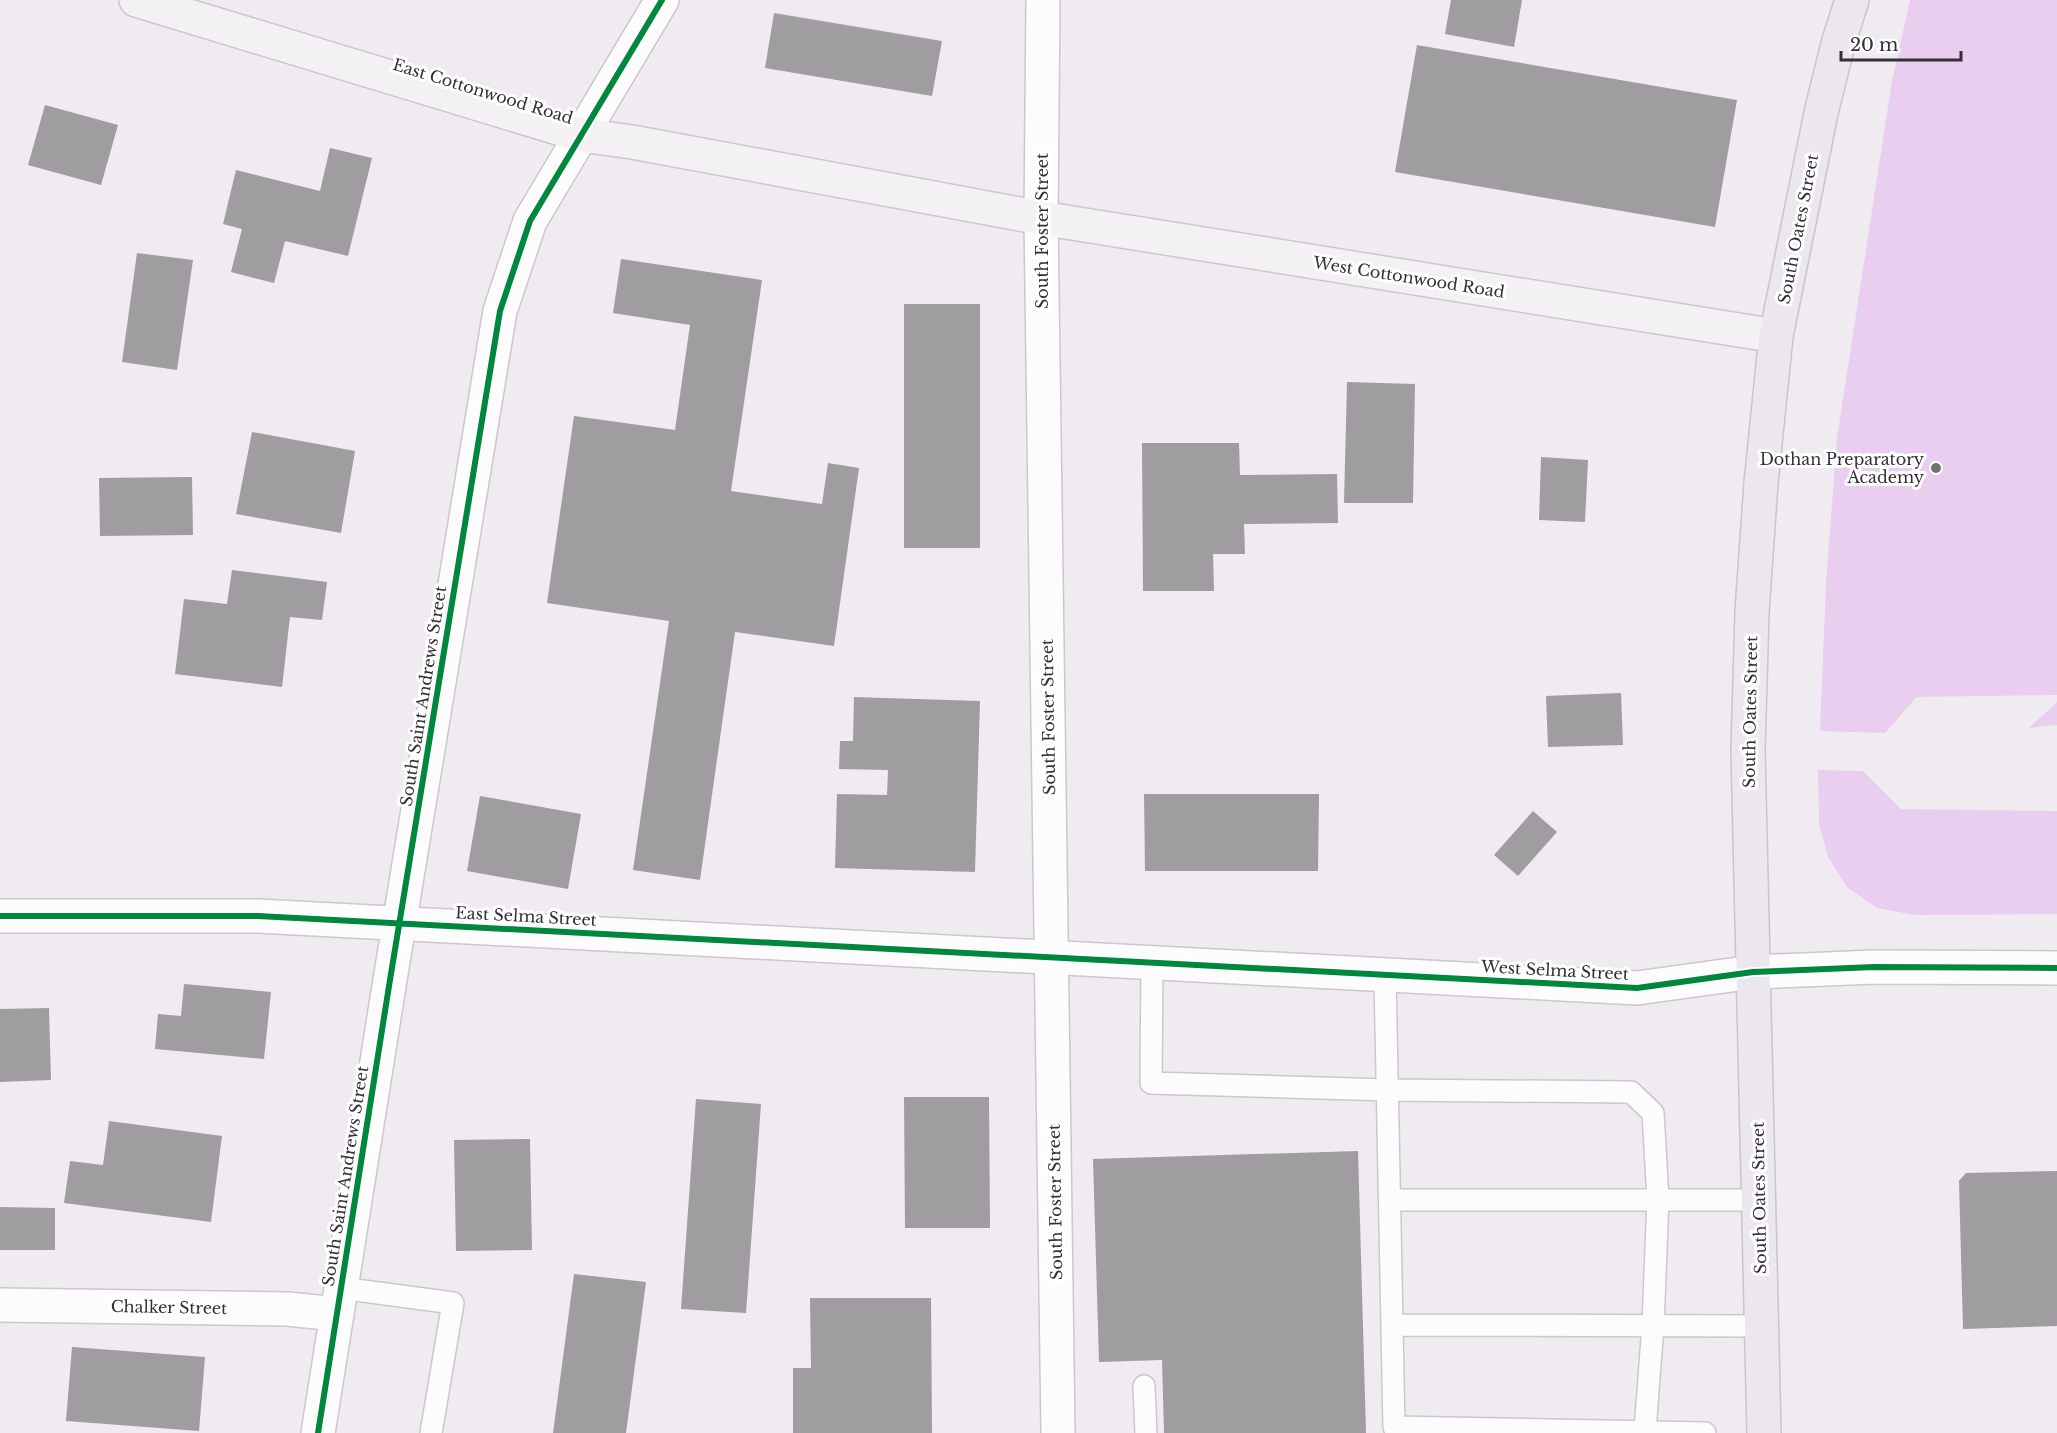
<svg xmlns="http://www.w3.org/2000/svg" width="2057" height="1433" font-family="'Libre Baskerville',serif">
<style>
.green{fill:#eacef0}
.building{fill:#9f9da0}
.lines{fill:none;stroke-linecap:round;stroke-linejoin:round}
.service-casing{stroke:#cbc8cc;stroke-width:24}
.minor-casing{stroke:#cbc8cc;stroke-width:36}
.tertiary-casing{stroke:#cbc8cc;stroke-width:36}
.secondary-casing{stroke:#cbc8cc;stroke-width:36}
.primary-casing{stroke:#c8c6c9;stroke-width:36}
.service{stroke:#fdfcfd;stroke-width:21}
.minor{stroke:#fdfcfd;stroke-width:33}
.tertiary{stroke:#fdfcfd;stroke-width:33}
.secondary{stroke:#f4f1f5;stroke-width:33}
.primary{stroke:#ece6ee;stroke-width:33}
.cycleway-casing{stroke:#fff;stroke-width:10}
.cycleway{stroke:#00873e;stroke-width:6}
.poi-dot{fill:#747175;stroke:#fff;stroke-width:2}
.labels{text-anchor:middle;dominant-baseline:central;stroke-width:6;stroke-linejoin:round;paint-order:stroke}
.street-label{font-size:16px;fill:#323033;stroke:#fff}
.poi-label{font-size:16px;fill:#323033;stroke:#fff;text-anchor:end}
</style>
<rect width="100%" height="100%" fill="#efebf0"/>
<path class="green" d="M1910,0h147v695l-140,2 -32,36 -65,-2 6,-147 11,-146 55,-357z
M2057,702v23l-28,3z
M1818,770l45,1 38,38 156,2v103l-142,1 -38,-7 -30,-21 -19,-30 -9,-33z"/>
<path class="building" d="M1451,0h71l-8,47 -69,-13z
M774,13l168,28 -10,55 -167,-28z
M1417,45l320,55 -22,127 -320,-55z
M45,105l73,20 -17,60 -73,-20z
M330,148l42,10 -24,98 -63,-15 -11,42 -43,-11 11,-43 -19,-5 13,-54 84,21z
M137,253l56,7 -16,110 -55,-8z
M621,259l141,21 -31,211 91,13 6,-41 31,5 -25,178 -99,-14 -35,248 -67,-10 36,-249 -122,-18 27,-187 101,14 15,-105 -77,-12z
M904,304h76v244h-76z
M1347,382l68,2 -2,119h-69z
M252,432l103,19 -14,82 -105,-19z
M1142,443h97l1,32 97,-1 1,49 -94,1 1,30h-32l1,37h-71z
M1541,457l47,3 -3,62 -46,-2z
M192,477l1,58 -93,1 -1,-58z
M232,570l95,12 -5,38 -32,-3 -8,70 -107,-13 9,-75 43,5z
M1621,693l2,52 -75,2 -2,-51z
M854,697l126,4 -5,171 -140,-4 2,-74 50,1 1,-25 -49,-1 1,-28h13z
M1144,794h175l-1,77h-173z
M480,796l101,18 -13,75 -101,-18z
M1533,811l24,21 -39,44 -24,-21z
M184,984l87,8 -7,67 -109,-10 3,-35 23,2z
M49,1008l2,72 -51,2v-73z
M904,1097h85l1,131h-85z
M696,1099l65,5 -15,209 -65,-4z
M109,1121l113,15 -11,86 -147,-19 6,-42 33,4z
M530,1139l2,111 -76,1 -2,-111z
M1358,1151l8,282h-202l-2,-73 -63,2 -6,-203z
M2057,1171v155l-94,3 -4,-148 7,-8z
M0,1207l55,1v42h-55z
M574,1274l72,8 -20,151h-73z
M810,1298h121l1,135h-139v-65h18z
M72,1347l133,10 -6,74 -133,-10z"/>
<g class="lines">
<defs>
<path id="service" d="M1152,963l-1,120 236,7 244,2 22,21 5,86 -5,126 -8,106
M1385,975l9,452 311,6
M1391,1200h368
M341,1288l112,15 -22,130
M1392,1325l369,1
M1144,1386l2,47"/>
<path id="minor" d="M1043,0l-2,218 17,1215
M0,1305l287,4 50,5"/>
<path id="tertiary" d="M0,916h258l1379,72 116,-16 121,-5 183,1
M318,1433l71,-447 111,-675 30,-90 132,-221"/>
<path id="secondary" d="M136,0l445,135 51,7 409,76 735,118"/>
<path id="primary" d="M1764,1433l-16,-683 4,-138 9,-129 15,-147 45,-223 17,-69 14,-44"/>
</defs>
<use href="#service" class="service-casing"/>
<use href="#minor" class="minor-casing"/>
<use href="#tertiary" class="tertiary-casing"/>
<use href="#secondary" class="secondary-casing"/>
<use href="#primary" class="primary-casing"/>
<use href="#service" class="service"/>
<use href="#minor" class="minor"/>
<use href="#tertiary" class="tertiary"/>
<use href="#secondary" class="secondary"/>
<use href="#primary" class="primary"/>
<defs>
<path id="cycleway" d="M0,916h258l1379,72 116,-16 121,-5 183,1
M318,1433l71,-447 111,-675 30,-90 132,-221"/>
</defs>
<use href="#cycleway" class="cycleway-casing"/>
<use href="#cycleway" class="cycleway"/>
</g>
<circle class="poi-dot" cx="1936" cy="468" r="6"/>
<g class="labels">
<g class="street-label">
<text transform="translate(483 91) rotate(17)">East Cottonwood Road</text>
<text transform="translate(1798 229) rotate(-79)">South Oates Street</text>
<text transform="translate(1042 231) rotate(-90)">South Foster Street</text>
<text transform="translate(1409 277) rotate(9)">West Cottonwood Road</text>
<text transform="translate(423 696) rotate(-81)">South Saint Andrews Street</text>
<text transform="translate(1750 712) rotate(-89)">South Oates Street</text>
<text transform="translate(1048 717) rotate(-91)">South Foster Street</text>
<text transform="translate(526 916) rotate(3)">East Selma Street</text>
<text transform="translate(1555 970) rotate(3)">West Selma Street</text>
<text transform="translate(345 1176) rotate(-81)">South Saint Andrews Street</text>
<text transform="translate(1759 1198) rotate(-91)">South Oates Street</text>
<text transform="translate(1055 1202) rotate(-91)">South Foster Street</text>
<text transform="translate(169 1307) rotate(1)">Chalker Street</text>
</g>
<g class="poi-label">
<text x="1924" y="459">Dothan Preparatory<tspan x="1924" dy="18">Academy</tspan></text>
</g>
</g>
<path d="M1841 51v9h120v-9" fill="none" stroke="#323033" stroke-width="3"/>
<text x="1850" y="51" font-size="18" fill="#323033" stroke="#ffffff" stroke-width="4.5" paint-order="stroke">20 m</text>
</svg>
